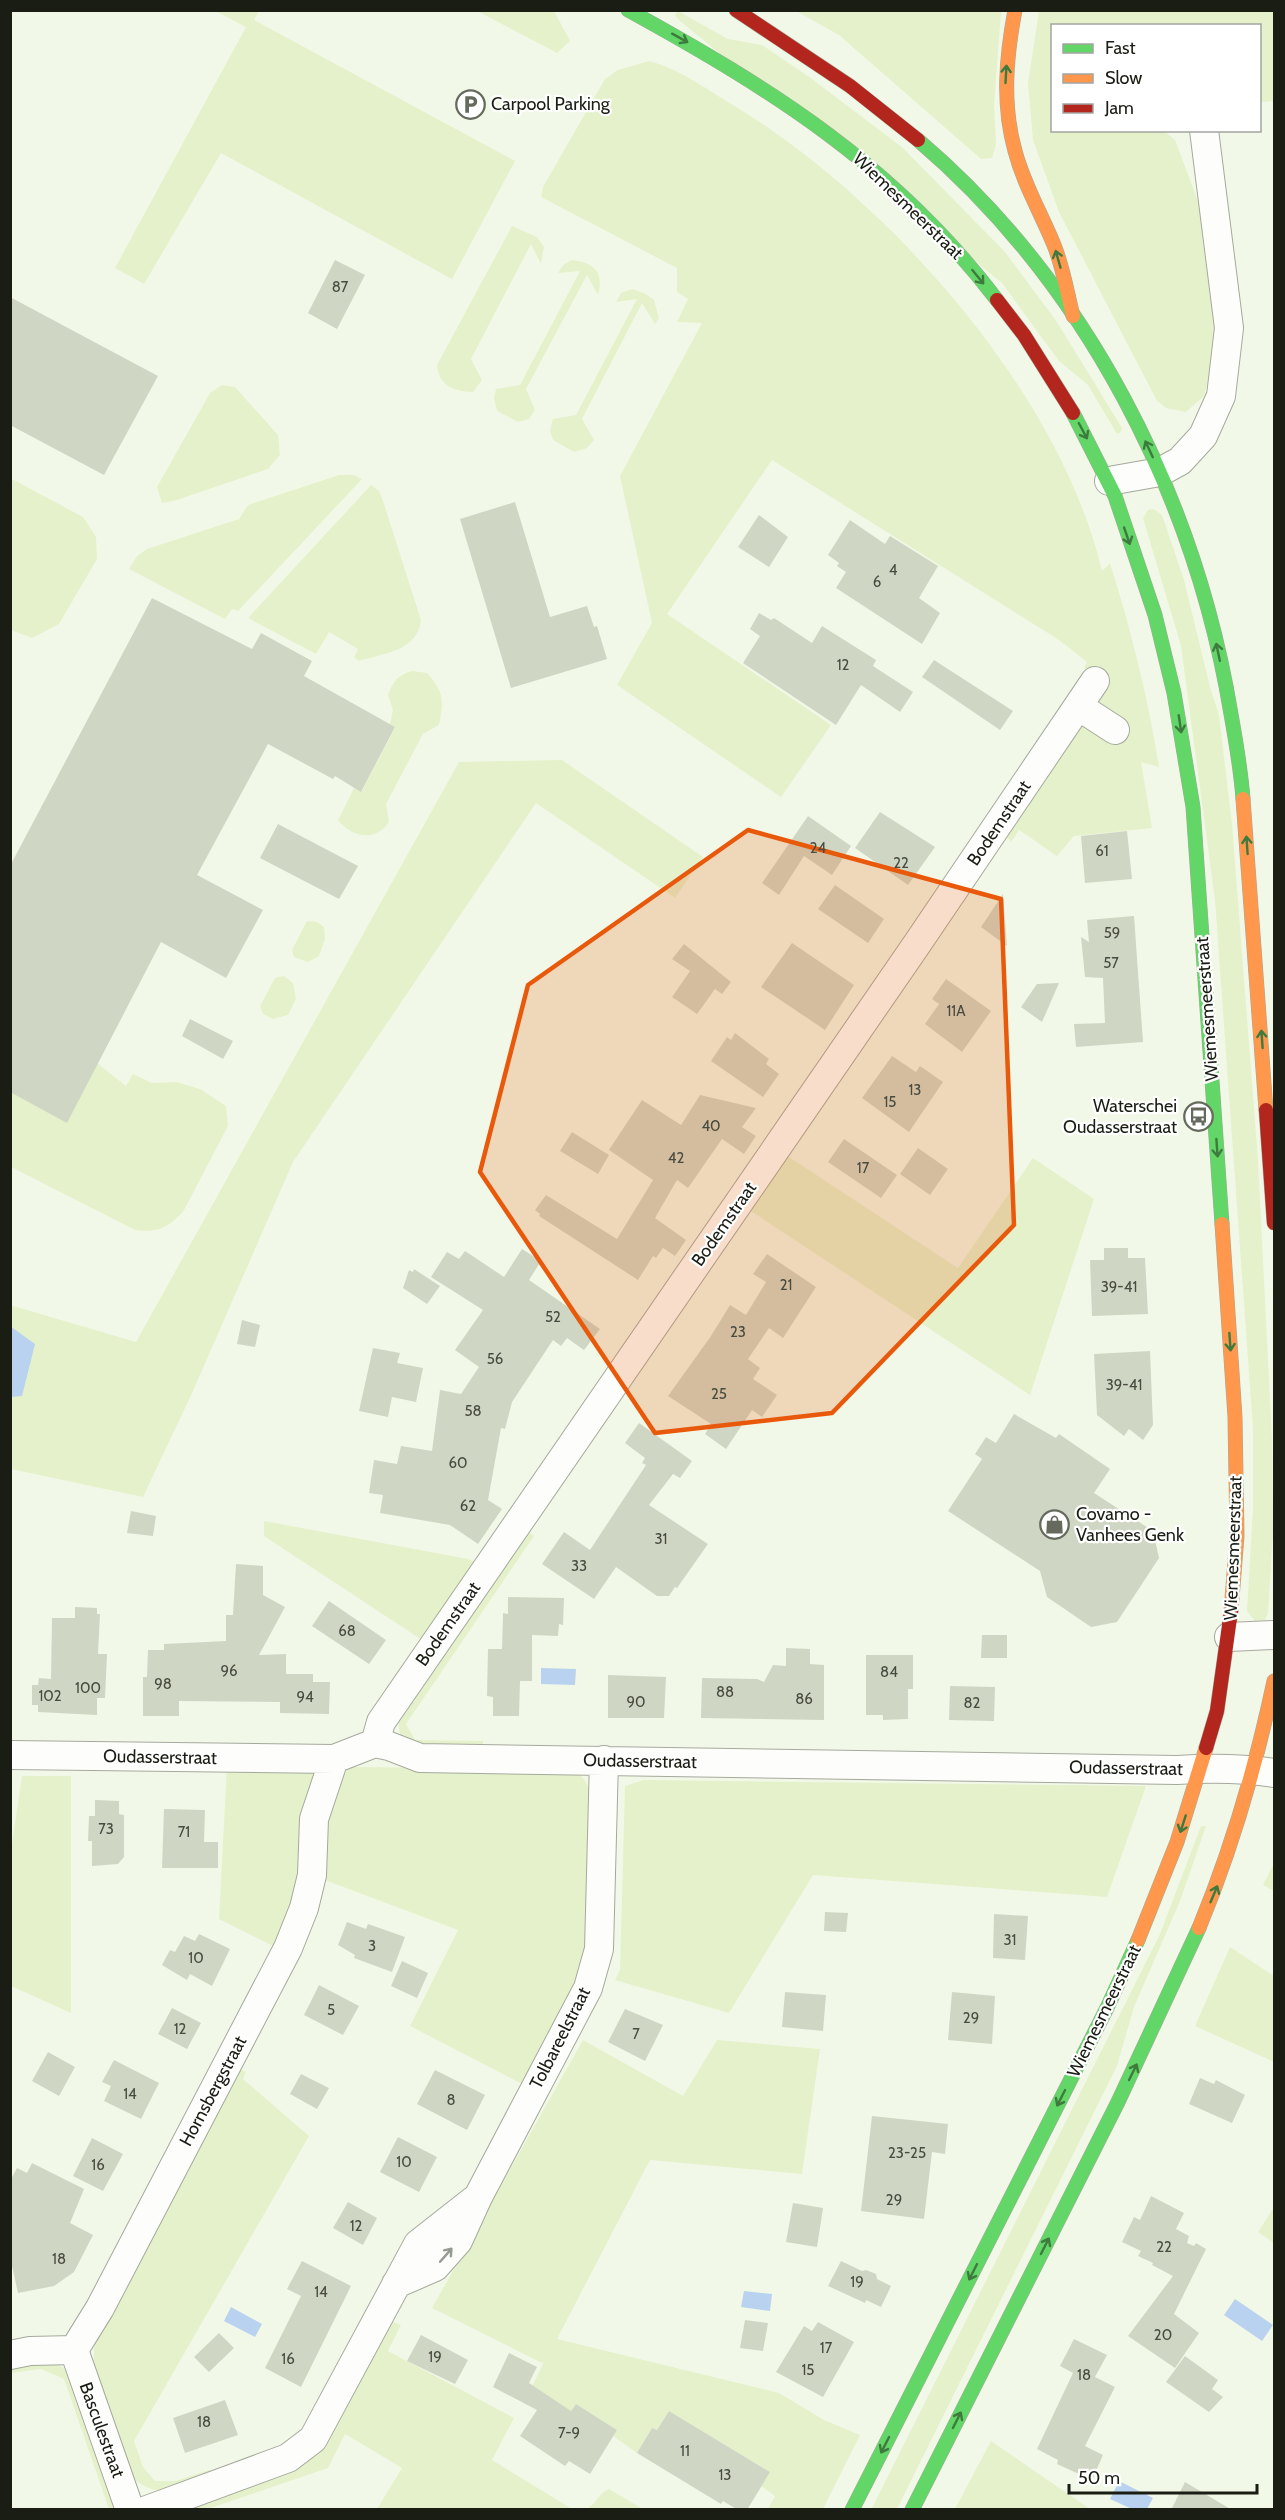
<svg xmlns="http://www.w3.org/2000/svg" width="1285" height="2520" font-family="Cabin,sans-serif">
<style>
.green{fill:#e5f1cb}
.water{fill:#b9d2ef}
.building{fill:#d0d6c4}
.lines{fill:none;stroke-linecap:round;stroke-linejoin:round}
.street-casing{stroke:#a5a99d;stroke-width:30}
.fast-casing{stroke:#a5a99d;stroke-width:15}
.slow-casing{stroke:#a5a99d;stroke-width:15}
.jam-casing{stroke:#a5a99d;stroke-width:15}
.street{stroke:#fdfefb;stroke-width:28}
.fast{stroke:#63d668;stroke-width:14}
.slow{stroke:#ff974d;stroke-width:14}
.jam{stroke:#b3261e;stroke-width:14}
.oneway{stroke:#3e7a3e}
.oneway2{stroke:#979993}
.marked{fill:#e8590c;fill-opacity:0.2;stroke:#e8590c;stroke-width:4.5;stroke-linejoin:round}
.labels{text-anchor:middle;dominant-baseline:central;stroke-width:4.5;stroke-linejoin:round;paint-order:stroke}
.number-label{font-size:15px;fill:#484b3f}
.poi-label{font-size:18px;fill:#1a1d13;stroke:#fff;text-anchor:start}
.street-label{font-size:18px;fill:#1a1d13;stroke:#fff}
</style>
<rect width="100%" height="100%" fill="#f2f8e7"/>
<path class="green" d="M215,11h44l-5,9 261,141 -63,118 -231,-126 -77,131 -29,-16 131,-241z
M477,11h77l16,30 -13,12z
M678,11l50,28 34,6 46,31 95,72 102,104 52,70 65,106 -2,5 -3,1 -29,-49 -29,-24 -57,-78 -322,-262 -5,-6z
M796,11h205l-7,95 2,38 -4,14 -11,1 -142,-124z
M1039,11h235v90l-14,1v-76h-208v104l112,1 11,9 29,77 12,132 -12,47 -18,16 -20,-4 -9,-7 -98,-189 -26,-72 -5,-57z
M649,61c31,8 57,28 84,44 155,94 327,287 369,466l8,-8c21,67 38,134 49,204l-18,-5 11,66 -78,8 -17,20 -38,-26 -8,12 -8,-10 69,-102 30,-21 -5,-13 8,-13 -21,-15 3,-6 -28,-22 -287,-180 -105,154 164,111 -50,72 -164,-112 35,-62 -32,-147 82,-153 -25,-1 11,-23 -11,-7v-24l-136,-71 2,-10 62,-108 13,-9z
M512,226l25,11 7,10 -3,17 -10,-20 -60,115 11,21 -9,12c-20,-1 -34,-6 -36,-27z
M572,260c23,3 32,12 26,35l-11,-20 -61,114 9,21 -6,9 -11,3 -21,-11 -3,-13 2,-9 24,-4 60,-114 -22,2 6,-9z
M632,289l12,4 10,7 5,18 -4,6 -13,-21 -60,116 12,21 -7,8 -13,4 -21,-12 -3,-9 3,-12 23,-4 61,-116 -21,3 5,-9z
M222,385l13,2 43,48 2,20 -12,14 -91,31 -15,3 -5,-16 53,-94z
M339,475h15l8,4 -124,132 -6,-2 -7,10 -96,-50 8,-13 10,-7 92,-30 9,-14z
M11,480h3l69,37 13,20 1,22 -38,65 -27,14 -21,-8z
M371,485l8,6 5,13 37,116c-3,31 -37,33 -62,41l-5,-4 4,-8 -29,-17 -13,22 -68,-36z
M1154,509l8,6 22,65 26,107 9,28 13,109 26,336 14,280 1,90 -5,83 -3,7 -10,1 -8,-10 6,-103v-79l-38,-529 -34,-254 -38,-128 5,-8z
M412,671l15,2c17,19 17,28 12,52l-16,9 -37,70 3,18c-13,20 -37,16 -51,-2l16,-32 8,3 33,-63 -5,-4 3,-14 -5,-15c5,-14 10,-20 24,-24z
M562,760l141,97 -28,41 -139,-95 -243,359 -100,229 -50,106 -132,-28 -1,-164 126,37 323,-580z
M307,921l10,1 7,5 1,12 -6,17 -11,6 -14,-5 -2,-7z
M284,976l9,7 3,16 -8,16 -15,4 -10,-5 -3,-8 15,-28z
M97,1063l29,23 7,-12 19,9 24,-1 24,7 26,17 2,20 -45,86c-16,16 -25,21 -48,18l-124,-63 -1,-75z
M783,1153l175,115 75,-110 61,41 -64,196 -284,-187z
M264,1521l204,38 11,5 -54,78 -161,-106z
M525,1530l9,6 -128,188 9,16 68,1v8l-71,-2 -12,-12 -2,-15z
M227,1765l92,5 -15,105 -27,73 -58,-29z
M350,1767l222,2 11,9 7,11 -1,168 -63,129 -116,-60 48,-96 -136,-51 4,-65 19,-42z
M22,1776h49v237l-60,-27 -1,-129z
M644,1780l502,6 -39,111 -294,-22 -84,138 -114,-33 5,-10 5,-184z
M1201,1826h5l-26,75 -46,106 -17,59 -220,443 -26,1 289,-576z
M1274,1863v28l-11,-6z
M1230,1947l44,29v86l-79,-36z
M583,2040l100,56 34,-56 103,9 -18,125 -152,-14 -93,179 222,54 45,27 36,15 -37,74h-55l7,-13 -14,-10 9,-14 -101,-61 -12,19 -5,-2 -15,25 -24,-17 4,-6 -41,-26 -5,7 -40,-23 14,-28 -3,3 -110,-55z
M236,2068l10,4 -3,7 66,57 -175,305 9,26 12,14h21l33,-11 2,6c-35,12 -53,27 -84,-3l-33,-99v-28l4,-14z
M1274,2207v36l-16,-11z
M389,2320l12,5 -13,26 126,67 -22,42 80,49h-195l25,-41 -57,-34 -17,34 -120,41 -35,1 133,-48z
M49,2361l12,5 13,13 46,130h-11l-45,-130 -23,-10 -30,4 -1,-7z
M991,2441l99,68h-135z
M609,2489l34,20h-57c10,-4 12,-16 23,-20z"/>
<path class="water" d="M10,1326l25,18 -13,52 -11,1z
M541,1668l35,1 -1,16 -34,-1z
M744,2291l28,3 -2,17 -29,-4z
M1235,2299l38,26 -11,16 -38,-26z
M231,2307l31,17 -7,13 -31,-16z
M1119,2481l34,17 -6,11h-15l-22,-10z"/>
<path class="building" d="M335,260l30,15 -28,54 -29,-16z
M10,297l148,79 -54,99 -94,-50z
M515,502l35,115 37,-11 7,21 3,-1 10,33 -96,29 -51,-169z
M759,515l29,22 -19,30 -31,-20z
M850,520l35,24 5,-8 48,30 -19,32 21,15 -18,31 -86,-56 10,-16 -9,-6 2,-3 -11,-8z
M152,598l100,51 9,-16 51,28 -8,15 91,51 -34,65 -26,-16 -2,3 -65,-35 -71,131 66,35 -37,68 -65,-36 -94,181 -57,-31v-226z
M759,613l12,7 3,-2 38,25 10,-17 54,34 -3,6 40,26 -13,20 -39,-27 -25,40 -93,-62 17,-27 -10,-7z
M934,660l79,51 -13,19 -78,-53z
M880,812l55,35 -27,38 -53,-37z
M808,816l43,30 -19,29 -28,-19 -25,39 -17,-12z
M278,824l80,42 -19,33 -79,-41z
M1127,831l5,48 -47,4 -4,-47z
M835,885l49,34 -16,24 -50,-34z
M1003,894l4,52 -26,-19z
M1134,916l9,126 -67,5 -2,-23 31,-1 -2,-45 -18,-1 -4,-40 8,5 -2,-22z
M792,943l62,42 -29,45 -64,-43z
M684,944l47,38 -9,12 -7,-5 -18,25 -25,-17 18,-26 -18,-12z
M946,979l45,32 -29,41 -37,-28 14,-20 -7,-5z
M1059,983l-17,39 -21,-15 16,-23z
M190,1019l43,22 -10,18 -41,-23z
M735,1033l34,26 -3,5 13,10 -16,23 -52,-36 16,-24 4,3z
M892,1056l24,16 4,-6 23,16 -34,50 -47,-34z
M700,1095l56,13 -14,19 14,9 -12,18 -22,-15 -34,49 -11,-8 -22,38 31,22 -11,16 -12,-8 -7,10 -3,-2 -15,24 -99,-64 1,-2 -5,-4 11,-15 71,44 36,-59 -44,-30 33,-50 39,25z
M572,1132l37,23 -11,19 -38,-23z
M844,1139l53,36 -16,23 -53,-36z
M918,1148l30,21 -18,26 -30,-21z
M1104,1248h24v10h17l3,56 -56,2 -2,-56h14z
M522,1249l19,12 -12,19 71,49 -16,21 -17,-12 -6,8 -8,-6 -41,62 -7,27 -4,-1 -13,72 14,9 -24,35 -28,-19 -70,-12 3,-18 -14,-2 5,-33 23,4 4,-18 31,5 8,-61 21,4 18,-27 -24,-17 28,-40 -52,-33 16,-25 12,7 6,-8 39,26z
M767,1254l49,33 -33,51 -14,-10 -21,31 12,9 -7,11 24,16 -15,22 -10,-7 -26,39 -21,-15 6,-10 -43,-28 43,-60 19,-31 16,10 20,-33 -13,-8z
M414,1269l26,17 -13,18 -24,-16 6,-18 4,2z
M242,1320l18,5 -5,22 -18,-3z
M373,1348l27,5 -3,10 26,5 -7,34 -24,-5 -4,20 -29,-6z
M1150,1351l3,74 -10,15 -14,-11 -5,7 -27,-21 -3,-61z
M1014,1414l42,24 3,-4 51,35 -16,24 59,38 6,27 -42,64 -26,5 -44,-30 -7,-26 -92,-60 34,-52 -7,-5 11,-17 10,6z
M639,1423l53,38 -12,17 -7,-4 -24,31 59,39 -31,44 -2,-1 -6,9h-12l-41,-29 -22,32 -52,-35 22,-32 26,18 56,-85 -4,-2 3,-5 -20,-15z
M131,1511l25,5 -3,20 -26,-3z
M236,1564l27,2v29l22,12 -26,48 27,-1v20h27v8h17l-1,32 -49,-1v-11l-101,-1v15h-36v-39h4l1,-27h16v-6l62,-3v-26h7z
M508,1597l56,1 -1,27 -4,-1 -1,12 -26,-1v46h-12l-1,35h-26v-19l-6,-1 1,-47h14l1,-36 5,1z
M329,1601l57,39 -17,24 -57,-38z
M75,1607l22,1v6h3l-2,40h9l-2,44h-8v17l-59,-3v-7h-6v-20h6l1,-7 12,1 1,-61h23z
M982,1635h25v23h-26z
M786,1648l24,1v15l14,1v55l-123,-2 1,-40 55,1 7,3 9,-17 13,1z
M866,1655h47v34h-5v30l-25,1v-5h-17z
M608,1675l58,2 -2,41h-56z
M950,1686l45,1 -1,34 -45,-1z
M95,1800l24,1v13l5,1v42l-6,7 -26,2v-25h-4l1,-25h6z
M164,1809l41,1 -1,32h14v26h-56z
M825,1912l23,1 -2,19 -22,-1z
M994,1914l34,2 -3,44 -32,-2z
M347,1922l19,7 2,-5 37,13 -13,35 -38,-14 1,-3 -17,-10z
M199,1934l31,15 -18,37 -22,-12 -3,6 -25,-15 8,-15 5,2 9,-16 11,5z
M402,1961l26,12 -11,25 -26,-12z
M319,1985l40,21 -16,29 -39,-20z
M785,1992l41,3 -3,36 -41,-4z
M952,1992l43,4 -3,48 -44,-4z
M172,2008l29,15 -14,26 -29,-15z
M625,2009l38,16 -18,36 -37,-19z
M48,2052l27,15 -16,29 -27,-15z
M114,2060l45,23 -18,36 -37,-18 7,-15 -9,-4z
M435,2070l50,25 -18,35 -50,-26z
M301,2074l28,14 -12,21 -27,-15z
M1200,2078l14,6 2,-4 29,15 -13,28 -43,-19z
M872,2116l76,8 -3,30 -13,-2 -8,67 -63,-8z
M398,2137l39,20 -18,35 -39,-20z
M92,2138l31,16 -20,37 -30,-15z
M32,2163l52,26 -14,34 23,12 -19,37 -20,14 -36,7 -8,-36v-76l7,-13 10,5z
M1151,2196l33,17 -8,16 13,7 -2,7 7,3 2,-3 10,6 -32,65 25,19 -24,35 -47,-32 45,-60 -21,-11 1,-2 -15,-7 3,-5 -19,-9 12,-25 6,3z
M348,2202l29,16 -14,27 -30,-17z
M793,2203l30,5 -6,39 -31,-5z
M302,2261l49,25 -50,101 -36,-19 36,-72 -14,-7z
M841,2261l21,10 4,-1 10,4 1,5 14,7 -10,21 -15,-7 -1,3 -37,-17z
M745,2320l23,3 -5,28 -23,-3z
M818,2322l36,20 -31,55 -47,-25 28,-46 8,5z
M219,2333l15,15 -25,24 -15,-15z
M421,2335l47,25 -13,24 -48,-23z
M1074,2339l33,16 -12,22 20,10 -30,59 18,9 -11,25 -35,-16 1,-4 -21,-11 36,-76 -13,-7z
M509,2353l28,14 -8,16 42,28 5,-7 41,26 -27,44 -21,-13 -4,5 -45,-30 17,-26 -44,-23z
M1185,2356l33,24 -6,9 11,8 -14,15 -43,-30z
M225,2400l13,35 -53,18 -12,-35z
M669,2411l101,61 -23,38h-9l-15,-9 -2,3 -84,-51 15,-25 5,2z
M1185,2482l47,28h-61z"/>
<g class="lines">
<defs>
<path id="street" d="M1109,481l51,-9 20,-11 23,-25 18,-40 8,-68 -25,-198
M1078,706l37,24
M1229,1637l45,-2
M375,1743l6,-21 536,-778 178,-263
M10,1755l324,4 41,-16 14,3 31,12 757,12c32,-2 65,-2 97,3
M396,2284l39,-17 23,-26 20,-44 110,-209 11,-39 5,-189
M74,2350l26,-42 188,-360 16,-40 8,-33 2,-56 20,-60
M74,2350l56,160
M10,2355l20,-4 44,-1
M147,2510l141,-52 25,-19 105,-195 56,-44"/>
<path id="fast" d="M628,10c144,79 268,157 369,290
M918,140c169,144 277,356 313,574 5,28 10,57 12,85
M1073,413l42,83 40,119 19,78 19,114 29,417
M852,2510l255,-502 31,-68
M912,2510l206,-408 81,-174"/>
<path id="slow" d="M1015,10c-9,48 -13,94 0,141 9,34 26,62 39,94 9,22 13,47 19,71
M1243,799l23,311
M1222,1224l13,193 2,119 -6,75
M1199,1928c33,-80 57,-162 75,-247
M1138,1940l39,-98 29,-94"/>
<path id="jam" d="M736,10l114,76 68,54
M997,300l27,35 49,78
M1266,1110l8,113
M1206,1748l11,-37 14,-100"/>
</defs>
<use href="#street" class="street-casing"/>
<use href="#fast" class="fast-casing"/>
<use href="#slow" class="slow-casing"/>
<use href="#jam" class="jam-casing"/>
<use href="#street" class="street"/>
<use href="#fast" class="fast"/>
<use href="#slow" class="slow"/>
<use href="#jam" class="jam"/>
</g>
<defs><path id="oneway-shaft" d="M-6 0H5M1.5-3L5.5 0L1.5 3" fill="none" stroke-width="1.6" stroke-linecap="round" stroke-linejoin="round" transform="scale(1.5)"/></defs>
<g class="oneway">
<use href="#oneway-shaft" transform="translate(680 38) rotate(29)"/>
<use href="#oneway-shaft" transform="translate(1006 74) rotate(-87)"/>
<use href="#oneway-shaft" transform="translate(1058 259) rotate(-106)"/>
<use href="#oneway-shaft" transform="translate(978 277) rotate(51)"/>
<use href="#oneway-shaft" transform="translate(1083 431) rotate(62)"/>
<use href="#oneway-shaft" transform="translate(1149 449) rotate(-115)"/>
<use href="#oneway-shaft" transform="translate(1127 536) rotate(71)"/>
<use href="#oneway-shaft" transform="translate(1218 652) rotate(-102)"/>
<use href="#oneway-shaft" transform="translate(1180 724) rotate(82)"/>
<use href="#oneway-shaft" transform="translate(1247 845) rotate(-94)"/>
<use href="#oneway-shaft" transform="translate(1262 1039) rotate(-94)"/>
<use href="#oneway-shaft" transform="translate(1217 1148) rotate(86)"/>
<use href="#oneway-shaft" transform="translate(1230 1342) rotate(86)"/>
<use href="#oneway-shaft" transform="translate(1183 1824) rotate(108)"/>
<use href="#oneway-shaft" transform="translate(1214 1894) rotate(-67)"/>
<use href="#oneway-shaft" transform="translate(1133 2072) rotate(-64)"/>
<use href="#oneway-shaft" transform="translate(1061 2098) rotate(117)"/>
<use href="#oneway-shaft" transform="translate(1045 2246) rotate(-63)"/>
<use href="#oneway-shaft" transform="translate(973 2272) rotate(117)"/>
<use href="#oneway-shaft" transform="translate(957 2420) rotate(-63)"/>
<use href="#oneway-shaft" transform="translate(885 2445) rotate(117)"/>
</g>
<use class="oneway2" href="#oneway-shaft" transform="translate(446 2255) rotate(-49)"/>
<path class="marked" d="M748,830l253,69 13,326 -182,188 -177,20 -175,-261 48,-187z"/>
<defs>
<symbol id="parking-ring" viewBox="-11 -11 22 22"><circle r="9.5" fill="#fff" stroke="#666a5d" stroke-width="1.5"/><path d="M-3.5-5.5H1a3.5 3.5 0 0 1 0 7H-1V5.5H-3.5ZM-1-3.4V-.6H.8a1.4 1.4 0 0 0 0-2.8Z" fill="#666a5d"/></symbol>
<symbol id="bus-ring" viewBox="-11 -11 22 22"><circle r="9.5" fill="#fff" stroke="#666a5d" stroke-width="1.5"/><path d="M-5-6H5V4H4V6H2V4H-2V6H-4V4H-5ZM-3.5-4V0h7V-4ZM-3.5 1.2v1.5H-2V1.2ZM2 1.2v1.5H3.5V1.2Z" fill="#666a5d"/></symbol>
<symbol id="shop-ring" viewBox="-11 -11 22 22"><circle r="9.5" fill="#fff" stroke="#666a5d" stroke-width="1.5"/><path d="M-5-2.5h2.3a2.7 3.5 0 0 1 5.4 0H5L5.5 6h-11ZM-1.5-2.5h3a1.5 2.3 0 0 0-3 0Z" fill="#666a5d"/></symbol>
</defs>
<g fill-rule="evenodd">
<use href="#parking-ring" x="454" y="88" width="33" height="33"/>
<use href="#bus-ring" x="1182" y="1100" width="33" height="33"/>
<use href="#shop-ring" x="1038" y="1508" width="33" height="33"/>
</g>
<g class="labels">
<g class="number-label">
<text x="340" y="287">87</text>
<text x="893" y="570">4</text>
<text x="877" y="582">6</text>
<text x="843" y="665">12</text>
<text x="818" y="848">24</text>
<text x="1102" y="851">61</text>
<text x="901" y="863">22</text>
<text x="1112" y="933">59</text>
<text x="1111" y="963">57</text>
<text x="956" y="1011">11A</text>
<text x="915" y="1090">13</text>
<text x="890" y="1102">15</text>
<text x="711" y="1126">40</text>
<text x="676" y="1158">42</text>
<text x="863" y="1168">17</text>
<text x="786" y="1285">21</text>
<text x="1119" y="1287">39-41</text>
<text x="553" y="1317">52</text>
<text x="738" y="1332">23</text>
<text x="495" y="1359">56</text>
<text x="1124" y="1385">39-41</text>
<text x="719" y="1394">25</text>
<text x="473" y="1411">58</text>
<text x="458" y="1463">60</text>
<text x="468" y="1506">62</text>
<text x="661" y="1539">31</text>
<text x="579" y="1566">33</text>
<text x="347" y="1631">68</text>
<text x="229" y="1671">96</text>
<text x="889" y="1672">84</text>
<text x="163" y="1684">98</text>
<text x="88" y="1688">100</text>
<text x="725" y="1692">88</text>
<text x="50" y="1696">102</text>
<text x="305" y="1697">94</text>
<text x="804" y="1699">86</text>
<text x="636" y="1702">90</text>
<text x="972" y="1703">82</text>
<text x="106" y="1829">73</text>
<text x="184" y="1832">71</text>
<text x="1010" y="1940">31</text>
<text x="372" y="1946">3</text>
<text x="196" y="1958">10</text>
<text x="331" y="2010">5</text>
<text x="971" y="2018">29</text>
<text x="180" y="2029">12</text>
<text x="636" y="2034">7</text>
<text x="130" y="2094">14</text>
<text x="451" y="2100">8</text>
<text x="907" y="2153">23-25</text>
<text x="404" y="2162">10</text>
<text x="98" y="2165">16</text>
<text x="894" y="2200">29</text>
<text x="356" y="2226">12</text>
<text x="1164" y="2247">22</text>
<text x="59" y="2259">18</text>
<text x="857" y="2282">19</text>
<text x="321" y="2292">14</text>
<text x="1163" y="2335">20</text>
<text x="826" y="2348">17</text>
<text x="435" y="2357">19</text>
<text x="288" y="2359">16</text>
<text x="808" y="2370">15</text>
<text x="1084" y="2375">18</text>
<text x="204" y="2422">18</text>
<text x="569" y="2433">7-9</text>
<text x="685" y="2451">11</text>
<text x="725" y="2475">13</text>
</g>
<g class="poi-label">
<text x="491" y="104">Carpool Parking</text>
<text x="1177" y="1106" text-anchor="end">Waterschei<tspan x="1177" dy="21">Oudasserstraat</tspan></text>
<text x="1076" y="1514">Covamo -<tspan x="1076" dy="21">Vanhees Genk</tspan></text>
</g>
<g class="street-label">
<text transform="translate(908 206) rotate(44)">Wiemesmeerstraat</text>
<text transform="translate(999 823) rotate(-56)">Bodemstraat</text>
<text transform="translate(1207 1009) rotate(-94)">Wiemesmeerstraat</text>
<text transform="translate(724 1224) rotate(-55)">Bodemstraat</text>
<text transform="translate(1233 1548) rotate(-88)">Wiemesmeerstraat</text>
<text transform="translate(448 1624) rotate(-55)">Bodemstraat</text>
<text transform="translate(160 1757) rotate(1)">Oudasserstraat</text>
<text transform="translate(640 1761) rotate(1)">Oudasserstraat</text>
<text transform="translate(1126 1768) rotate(1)">Oudasserstraat</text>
<text transform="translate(1104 2011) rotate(-64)">Wiemesmeerstraat</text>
<text transform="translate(560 2038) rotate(-63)">Tolbareelstraat</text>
<text transform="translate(213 2091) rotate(-62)">Hornsbergstraat</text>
<text transform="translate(102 2430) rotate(70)">Basculestraat</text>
</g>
</g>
<rect width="1285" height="2520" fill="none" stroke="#1a1d13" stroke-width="24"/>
<rect x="1051" y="24" width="210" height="108" fill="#ffffff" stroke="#a3a5a1" stroke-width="1.5"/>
<rect x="1063" y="44" width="30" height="9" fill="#63d668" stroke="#a3a5a1" stroke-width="1.5"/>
<text x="1105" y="54" font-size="18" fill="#1a1d13">Fast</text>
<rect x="1063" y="74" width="30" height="9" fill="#ff974d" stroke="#a3a5a1" stroke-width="1.5"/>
<text x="1105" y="84" font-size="18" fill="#1a1d13">Slow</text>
<rect x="1063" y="104" width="30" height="9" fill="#b3261e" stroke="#a3a5a1" stroke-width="1.5"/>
<text x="1105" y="114" font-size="18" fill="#1a1d13">Jam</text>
<path d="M1069 2484v9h188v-9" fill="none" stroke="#1a1d13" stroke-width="3"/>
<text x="1078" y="2484" font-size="18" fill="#1a1d13" stroke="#ffffff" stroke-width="4.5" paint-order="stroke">50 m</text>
</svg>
